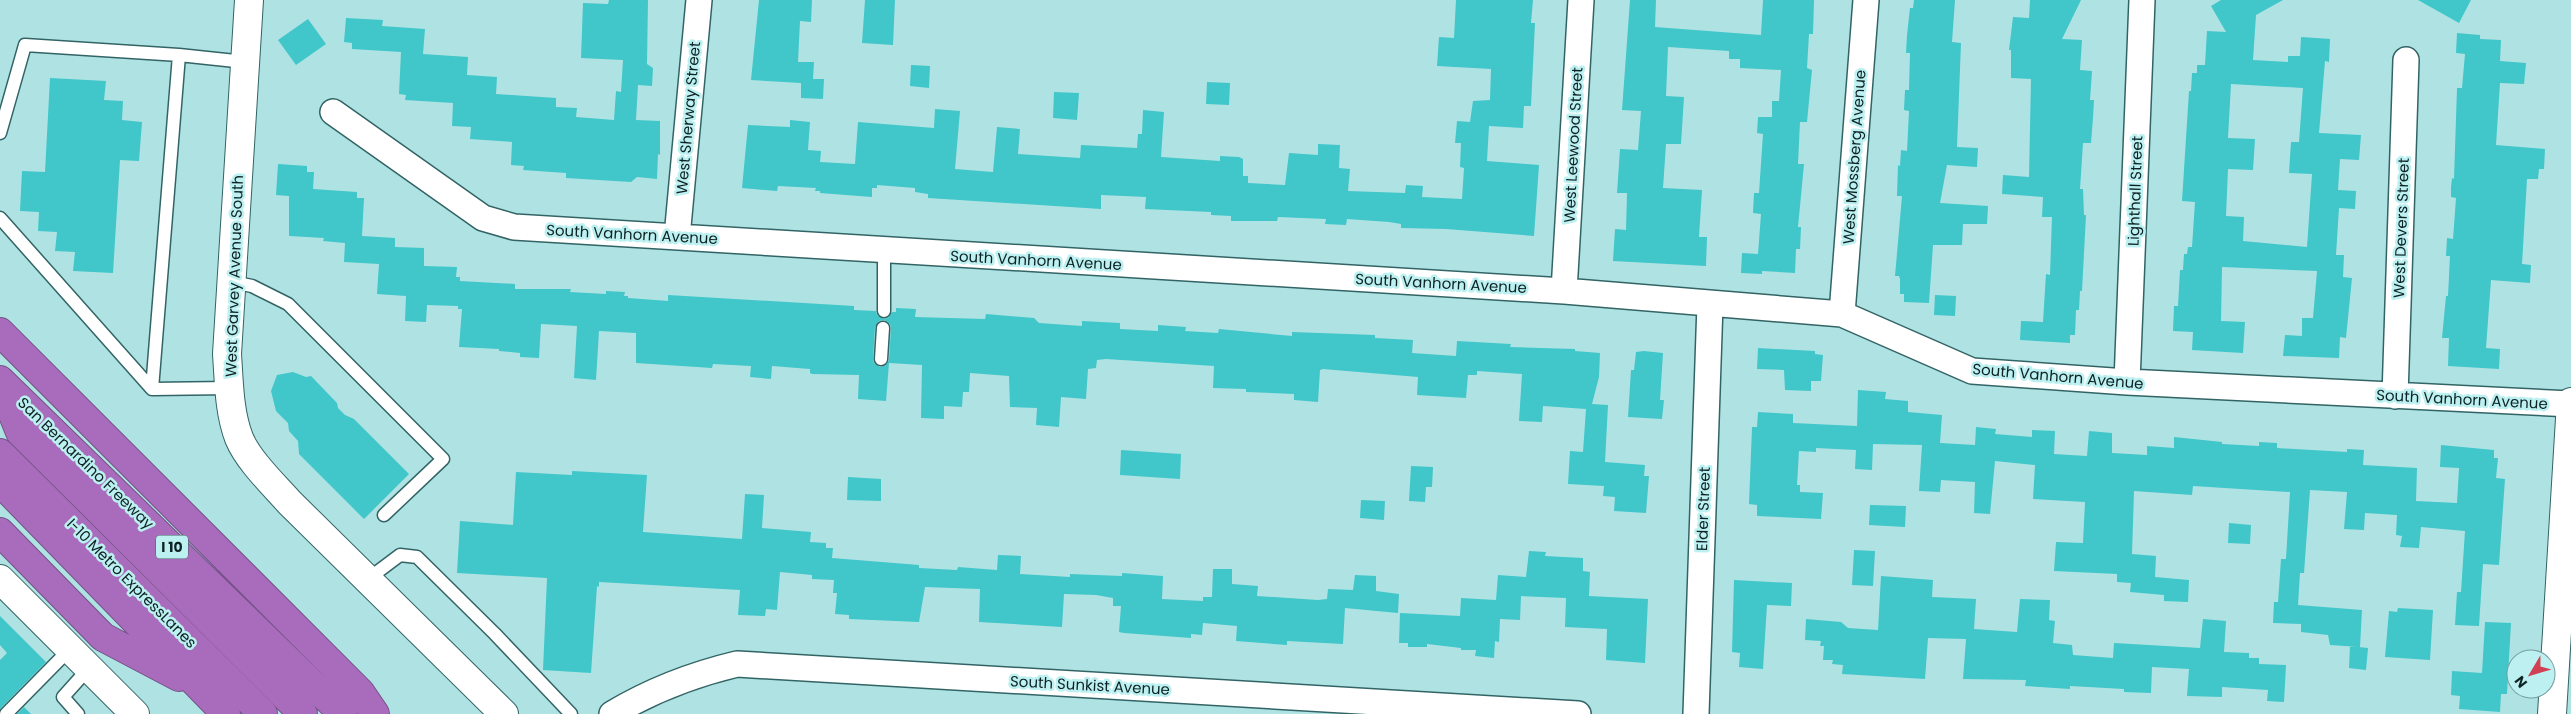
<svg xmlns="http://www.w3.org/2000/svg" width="2571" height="714" font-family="Poppins,sans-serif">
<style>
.building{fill:#41c6ca;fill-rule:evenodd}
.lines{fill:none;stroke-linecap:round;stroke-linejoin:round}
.service-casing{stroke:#336465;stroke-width:15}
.minor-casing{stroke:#336465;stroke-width:28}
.tertiary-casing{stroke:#336465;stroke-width:30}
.motorway-casing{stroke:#735286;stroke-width:30}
.service{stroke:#fff;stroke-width:12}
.minor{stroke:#fff;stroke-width:25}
.tertiary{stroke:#fff;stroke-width:28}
.motorway{stroke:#a96cbc;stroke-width:28}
.labels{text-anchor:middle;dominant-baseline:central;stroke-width:5;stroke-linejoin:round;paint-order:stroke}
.shield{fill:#bcf0f1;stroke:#426061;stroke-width:1}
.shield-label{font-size:14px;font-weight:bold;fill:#0e2223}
.street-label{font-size:15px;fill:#0e2223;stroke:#bcf0f1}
</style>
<rect width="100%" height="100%" fill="#afe3e3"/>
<path class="building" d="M609,0h39l-1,64 6,4 -1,18 -14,-1 -2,35 24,1v34l-2,-1 -1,25 -20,-2 -6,5 -65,-4v-5l-43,-3 1,-4 -13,-1 1,-23 -42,-3 1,-12 -19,-1 1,-23 -48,-3 1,-5 -7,-1 2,-42 -49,-3v-6l-8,-1 2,-24 37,2 -1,6 43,3 -2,25 45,3 -1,18 30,2 -1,17 60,4v9l21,1 -1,9 38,3 2,-29 5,1 2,-32 -42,-2 2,-55 25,1z
M759,0h53l-1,22 -11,-1 -2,41h16l-1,17h11l-1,20 -22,-1v-15l-50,-3z
M865,0h30l-2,45 -31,-2z
M1456,0h77l-2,23h4l-4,83h-7l-1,22 -34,-2 -2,35 52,4 -5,71 -88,-7 -45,-1v-4l-12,-2 -42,-3 -1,6 -21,-1 1,-5 -48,-2 -1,4h-46v-5l-20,-1v-3l-66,-3 1,-12 -45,-2v14l-173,-11v-4l-13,-2v-4l-38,-3v3h-5v9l-52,-4v-2h-5l1,-3 -38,-2 -1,5 -35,-3 6,-63 42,2v-7l20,2 -2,28 13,1 -1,11 35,2 3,-42 76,6 1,-19 25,2 -5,58 38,3 4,-45 23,2 -2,25 62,4 1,-13 56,3 1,-14h4l1,-24 21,2 -3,45 59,4v-5l19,1 4,2v17h5v7l37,2 4,-32 29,2v-11l22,1 -1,23 11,1 -2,22 57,2 1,-8 17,1 -1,11 40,2 2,-31 -4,-1 1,-24h-6l2,-22 13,1 3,-21 17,-1 1,-31 -54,-3 2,-29 15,1z
M1630,0h26l-1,27 106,8 2,-35h51l-1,34h-4l-2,34 5,2 -5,52h-7l-2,42h6l-6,63h3l-1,22h-4l-1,24 -33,-2v3l-21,-1 1,-20 16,1 3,-40 -8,-1 1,-20h5l4,-59 -6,-1 1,-16h14v-16h7l2,-31 -41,-2v-9h-11v-8l-61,-4 -2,49 18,1 -3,47h-15l-3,44 39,2 -3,47h8l-1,29 -93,-5 2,-32 11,1 1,-37h-10l3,-44 18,1 3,-39 -19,-1z
M1914,0h41l-3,42 9,1 -4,104 21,1 -1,19 -30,-2 -7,38 48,3 -1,18h-24l-1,21h-29l-4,58 -25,-1v-8h-4v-15l-1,-3h-4l7,-80h-5l1,-31 2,1 1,-16 6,1 2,-40 -5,-1 1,-20h4l1,-37h-4l1,-18 3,-27h3z
M2030,0h51l-19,39 20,1 -2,30 12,1 -2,29h4l-1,18 -2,25h-8l-3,46h3l1,26h2l-4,76h-2l-1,19h-3l-1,25h-5v8l-50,-3 1,-19 22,1 3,-48 4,1 2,-58h-10l1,-20 -41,-3 1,-19 26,2 2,-98 -20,-1v-28h-2l4,-33 16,1z
M2221,0h62l-27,15 -3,45 35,2v-6h12l1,-19 29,2 -1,23 -4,-1 -6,72 42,2 -2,25 -19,-1 -2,31 18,1 -1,18 -16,-1 -3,47h8l-1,22 9,1 -6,60 -6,-1 -1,21 -56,-2 2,-21 17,1v-18h11l4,-47 -95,-4 -1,54 24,1 -2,31 -51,-3 1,-18 -20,-1 1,-25h4l2,-36h3l1,-16h3l1,-7h4l3,-45 -13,-1 7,-110h2l1,-18h5v-8h8l2,-34 19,1 -15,-26zM2231,84l72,4 -4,54h-8l-2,31 23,1 -5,73 -64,-6 1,-24 -18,-1 2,-47 25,1 2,-31 -27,-1z
M2418,0h53l-12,23z
M308,19l18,25 -30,21 -18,-25z
M2457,33l23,2v4l21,1 -1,21 26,2 -2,21 -24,-1 -4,62 49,4 -1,20h-5l-1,10h-11l-5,85 9,1 -1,18 -39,-3 -5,68 14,1 -1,20 -51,-3 1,-28h-7l4,-42h2l2,-40h-4l1,-18 6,1 3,-41 -5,-1v-10l1,-9 2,1 3,-91h5l3,-34 -9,-1z
M911,65l19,1 -1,22 -19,-2z
M50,78l56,3 -2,19 19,1 -1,19 20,2 -3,39 -19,-1 -7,113 -40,-2 2,-19 -20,-1 2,-19 -19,-1 1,-19 -19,-1 2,-40 23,1z
M1207,82l23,1 -1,22 -23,-1z
M1054,92l25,1 -2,27 -24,-2z
M278,164l29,2v6h7l-1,17 44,3v6h7l-2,38 33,2v9l29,1v18l33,1 -1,10h4v4l55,3v5h56l-1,3 36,2v-3l19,1 -1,4h4v2l40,3v-6l186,11v4l22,1 1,4 7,4 4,-1 4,-6h4v-4l20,1 -1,8 70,2 1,-5 48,4 5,5 43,3v-5l38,2v6l38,2v-6l28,2 -1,4 33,2 1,-4 73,7v-4l83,3v3l38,2 -1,13 44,3 1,-15 54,3 -1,3 65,2v2l25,2 -1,24 -7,27 16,1 -3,57 40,3 -1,11h5l-3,37 -32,-2 1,-14 -12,-1 1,-10 -36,-2 2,-33 13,1 3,-43 -43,-3 -1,16 -23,-1 3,-47 -45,-3v4h-9l-2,23 -49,-3 1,-18 -95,-8 -3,1 -2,32 -24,-2v-6l-48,-2v-3l-33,-1 1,-22 -108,-7 -9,1 -1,8 -8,1 -2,30 -25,-2 -2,30 -23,-2 1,-17 -27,-1 -1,-31 -39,-3 -1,19h-6l-1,15 -18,-1v13l-23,-1 1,-53 -33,-2 -3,38 -28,-2 1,-24 -47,-1 -2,-1v-4l-38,-3 -1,13 -21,-2 1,-11 -38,-2 -1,4 -76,-5v-30l-37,-2 -3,49 -22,-2 3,-52 -36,-2 -2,34 -19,-1v-4l-21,-2v-2l-40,-2 3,-38h-4v-3l-31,-1 -1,17 -21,-1 1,-25 -29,-2 2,-30 -35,-2 1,-19 -22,-2 1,-3 -35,-2v-40l-13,-1zM884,320l6,4 1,4 -2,32 -4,6 -5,1 -6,-4 -1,-4 2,-32 4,-6z
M1935,295l21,1 -1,20 -21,-1z
M1758,348l57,3v3l8,1 -2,26h-10v10l-26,-1 -1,-20 -27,-1z
M1644,351l19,2 -3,47h4l-2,19 -34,-2 3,-47h3l2,-18z
M293,372l13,5 5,-1 26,27 1,5 7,7 9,4 55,55 -45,45 -65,-65 -1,-13 -9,-10 -1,-8 -12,-12 -5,-20 6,-16z
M1858,390l28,2 -1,7 23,2v11l34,3 -2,28 35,2 1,-18 20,2 -1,5 37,3v-7l23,1 -1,23 33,2 2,-25 23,2v20l35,2v-9l27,2v-11l48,5v2l37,2v-4l18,1v5l70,4v-3l17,1 -1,15 54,3 -1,33 41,2 2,-35 -19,-1 1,-22 53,5v8h4l-2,20 9,1 -6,86 -16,-1 -4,62 -24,-1 2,-33h4l4,-61 -44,-4 -2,21 -19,-1 2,-11 -6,-1 1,-20 -32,-2 -1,17 -20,-1 3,-37 -37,-2 -6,83h-4l-2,32 64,5 -2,37 -30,-2 -2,-10 -27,-3v-8l-28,-1 1,-21h4l3,-43h5l4,-67 -97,-6 -1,9 -58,-4 -2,63 24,2 -1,21 34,3 -1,22 -24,-1v-6l-34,-3 1,-9 -14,-1v-8l-63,-3 2,-29 27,1 2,-41 -52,-3 2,-34 -40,-4 -5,53 -16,-1 1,-31 -34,-2 -1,12 -21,-1 3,-46 -49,-1 -1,26 -17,-1 1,-19 -40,-2v4l-17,-1 -2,34h3v7l23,1 -2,26 -64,-3v-11l-8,-1 3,-77h5l1,-15 35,2v9l64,3z
M1121,450l60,4 -1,25 -60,-4z
M1411,466l22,1 -1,20h-6l-1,15 -16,-1z
M572,471l75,4 -4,57 99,7 3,-45 19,1 -2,33 49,4 -1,10 16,1v5h7l-1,10 87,7v3l38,2 1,-3 39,3 1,-15 23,1 -1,18 50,3v-3l52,2v-3l41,3 -1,23 41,2v-4h9l1,-28h19v15l26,2 -1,10 61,4 9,-1 1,-10 25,1 2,-15 21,1v15l23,3 -1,19 -53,-5 -2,36 -56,-3v4l-51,-4 1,-15 -34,-3 -1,12 -11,-1v4l-67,-5 -5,-1 2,-26h-8v-8l-17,-3 -32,-1 -2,33 -83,-5 1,-33 -55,-2 -6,35 -70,-3v-4l-14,-1 2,-21h-4l1,-13 -22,-1v-4l-32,-3 -3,38 -11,-1 -1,7 -27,-1 2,-25 -141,-8v5l-2,-1 -6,87 -48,-3 4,-92 -90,-5 3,-52 53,4 3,-53 56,3z
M848,477l33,2v22l-34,-1z
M1361,500l24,1 -1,19 -24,-2z
M1870,505l36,1 -1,21 -36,-2z
M2229,523l22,2 -1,19 -22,-1z
M1854,550l21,1 -2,35 -21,-1z
M1529,551l17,1 -1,4 38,2v13l7,1 -1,24 59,3 -3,64 -39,-3 1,-31 -42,-2 1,-29 -45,-2 -1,24 -20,-1 -1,23 -4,-1 -1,17 -19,-2 1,-6h-15v-2l-34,-4v3h-19v-4h-9l1,-30 60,3 1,-18 35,2 2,-25 28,2z
M1881,576l52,4 -1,17 44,2 -2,30 43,3 3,-33 30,1 -1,20 6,1 -2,22 19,2 1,10 40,3 1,-15 86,5 3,-29 23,2 -2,31 25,1v5h10v6l27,1 -2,37 -17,-1 1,-11 -46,-3v10l-35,-1 2,-27 -37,-2 -1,26 -27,-1v-3l-54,-3v3l-45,-3 1,-6 -63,-1 3,-40 -38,-1 -3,41 -83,-5 1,-9 -11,-1 1,-4h-10l1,-14h-4l1,-5 -16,-1 1,-21 35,3 7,6 30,2z
M1734,580l58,3 -1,23 -24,-1 -4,64 -24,-2 1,-14 -8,-1z
M2398,608l35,2 -3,50 -45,-3 4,-46 8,1z
M0,616l46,46 -46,47v-49l7,-7 -7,-8z
M2485,622l26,1 -4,71h-6l-1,18 -41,-3 1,-13 -9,-1 1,-24 30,2z
M2350,646l18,2 -2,22 -17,-2z
M24,707l7,7h-14z"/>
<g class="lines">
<defs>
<path id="service" d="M179,55l66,7
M0,133l25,-88 154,10 -27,334
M0,218l152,171 77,-1
M232,282l20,4 36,18 155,155 -59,56
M884,311v-60
M881,359l2,-31
M369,581l7,-8 24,-18 17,2 78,77 76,80
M6,714l64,-65
M78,714l-15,-17 26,-29"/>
<path id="minor" d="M333,112l150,106 31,9 1050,64 278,23 130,57 155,11 444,22
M677,237l22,-237
M1564,291l17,-291
M1842,314l24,-314
M2127,382l15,-382
M2395,396l11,-336
M612,714c40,-24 79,-39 125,-50l841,50
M1696,714l14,-410"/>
<path id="tertiary" d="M249,0l-22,354c2,28 2,58 12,84 9,22 34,46 50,64l215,212
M0,579l135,135
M2552,714l19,-312"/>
<path id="motorway" d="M0,332l360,360 15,22
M0,380l343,334
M2,387l18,45 283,282
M0,453l263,261
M0,482l226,232
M0,532l103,105 76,40"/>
</defs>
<use href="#service" class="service-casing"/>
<use href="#minor" class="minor-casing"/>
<use href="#tertiary" class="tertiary-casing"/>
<use href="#motorway" class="motorway-casing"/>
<use href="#service" class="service"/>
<use href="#minor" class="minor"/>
<use href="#tertiary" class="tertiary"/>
<use href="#motorway" class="motorway"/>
</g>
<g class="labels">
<rect class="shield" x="156" y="535.5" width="32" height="23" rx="4"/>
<g class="shield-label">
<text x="172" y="547">I 10</text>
</g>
<g class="street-label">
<text transform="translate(688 118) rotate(-85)">West Sherway Street</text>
<text transform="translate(1573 145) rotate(-87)">West Leewood Street</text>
<text transform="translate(1854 157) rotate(-86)">West Mossberg Avenue</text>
<text transform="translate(2135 191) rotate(-88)">Lighthall Street</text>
<text transform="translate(2401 228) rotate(-88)">West Devers Street</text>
<text transform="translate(632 234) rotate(3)">South Vanhorn Avenue</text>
<text transform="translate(1036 260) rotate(3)">South Vanhorn Avenue</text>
<text transform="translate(234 276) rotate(-88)">West Garvey Avenue South</text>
<text transform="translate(1441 283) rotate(3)">South Vanhorn Avenue</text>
<text transform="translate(2058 376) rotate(5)">South Vanhorn Avenue</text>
<text transform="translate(2462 399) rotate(3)">South Vanhorn Avenue</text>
<text transform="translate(86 463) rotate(44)">San Bernardino Freeway</text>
<text transform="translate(1703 509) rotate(-88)">Elder Street</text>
<text transform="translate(132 583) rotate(45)">I-10 Metro ExpressLanes</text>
<text transform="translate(1090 685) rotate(3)">South Sunkist Avenue</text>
</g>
</g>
<g transform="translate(2531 674) rotate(232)"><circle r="24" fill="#bcf0f1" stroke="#769e9f"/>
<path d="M0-4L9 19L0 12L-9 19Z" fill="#d14153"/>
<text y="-8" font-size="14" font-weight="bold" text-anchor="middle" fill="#0e2223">N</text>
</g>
</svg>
